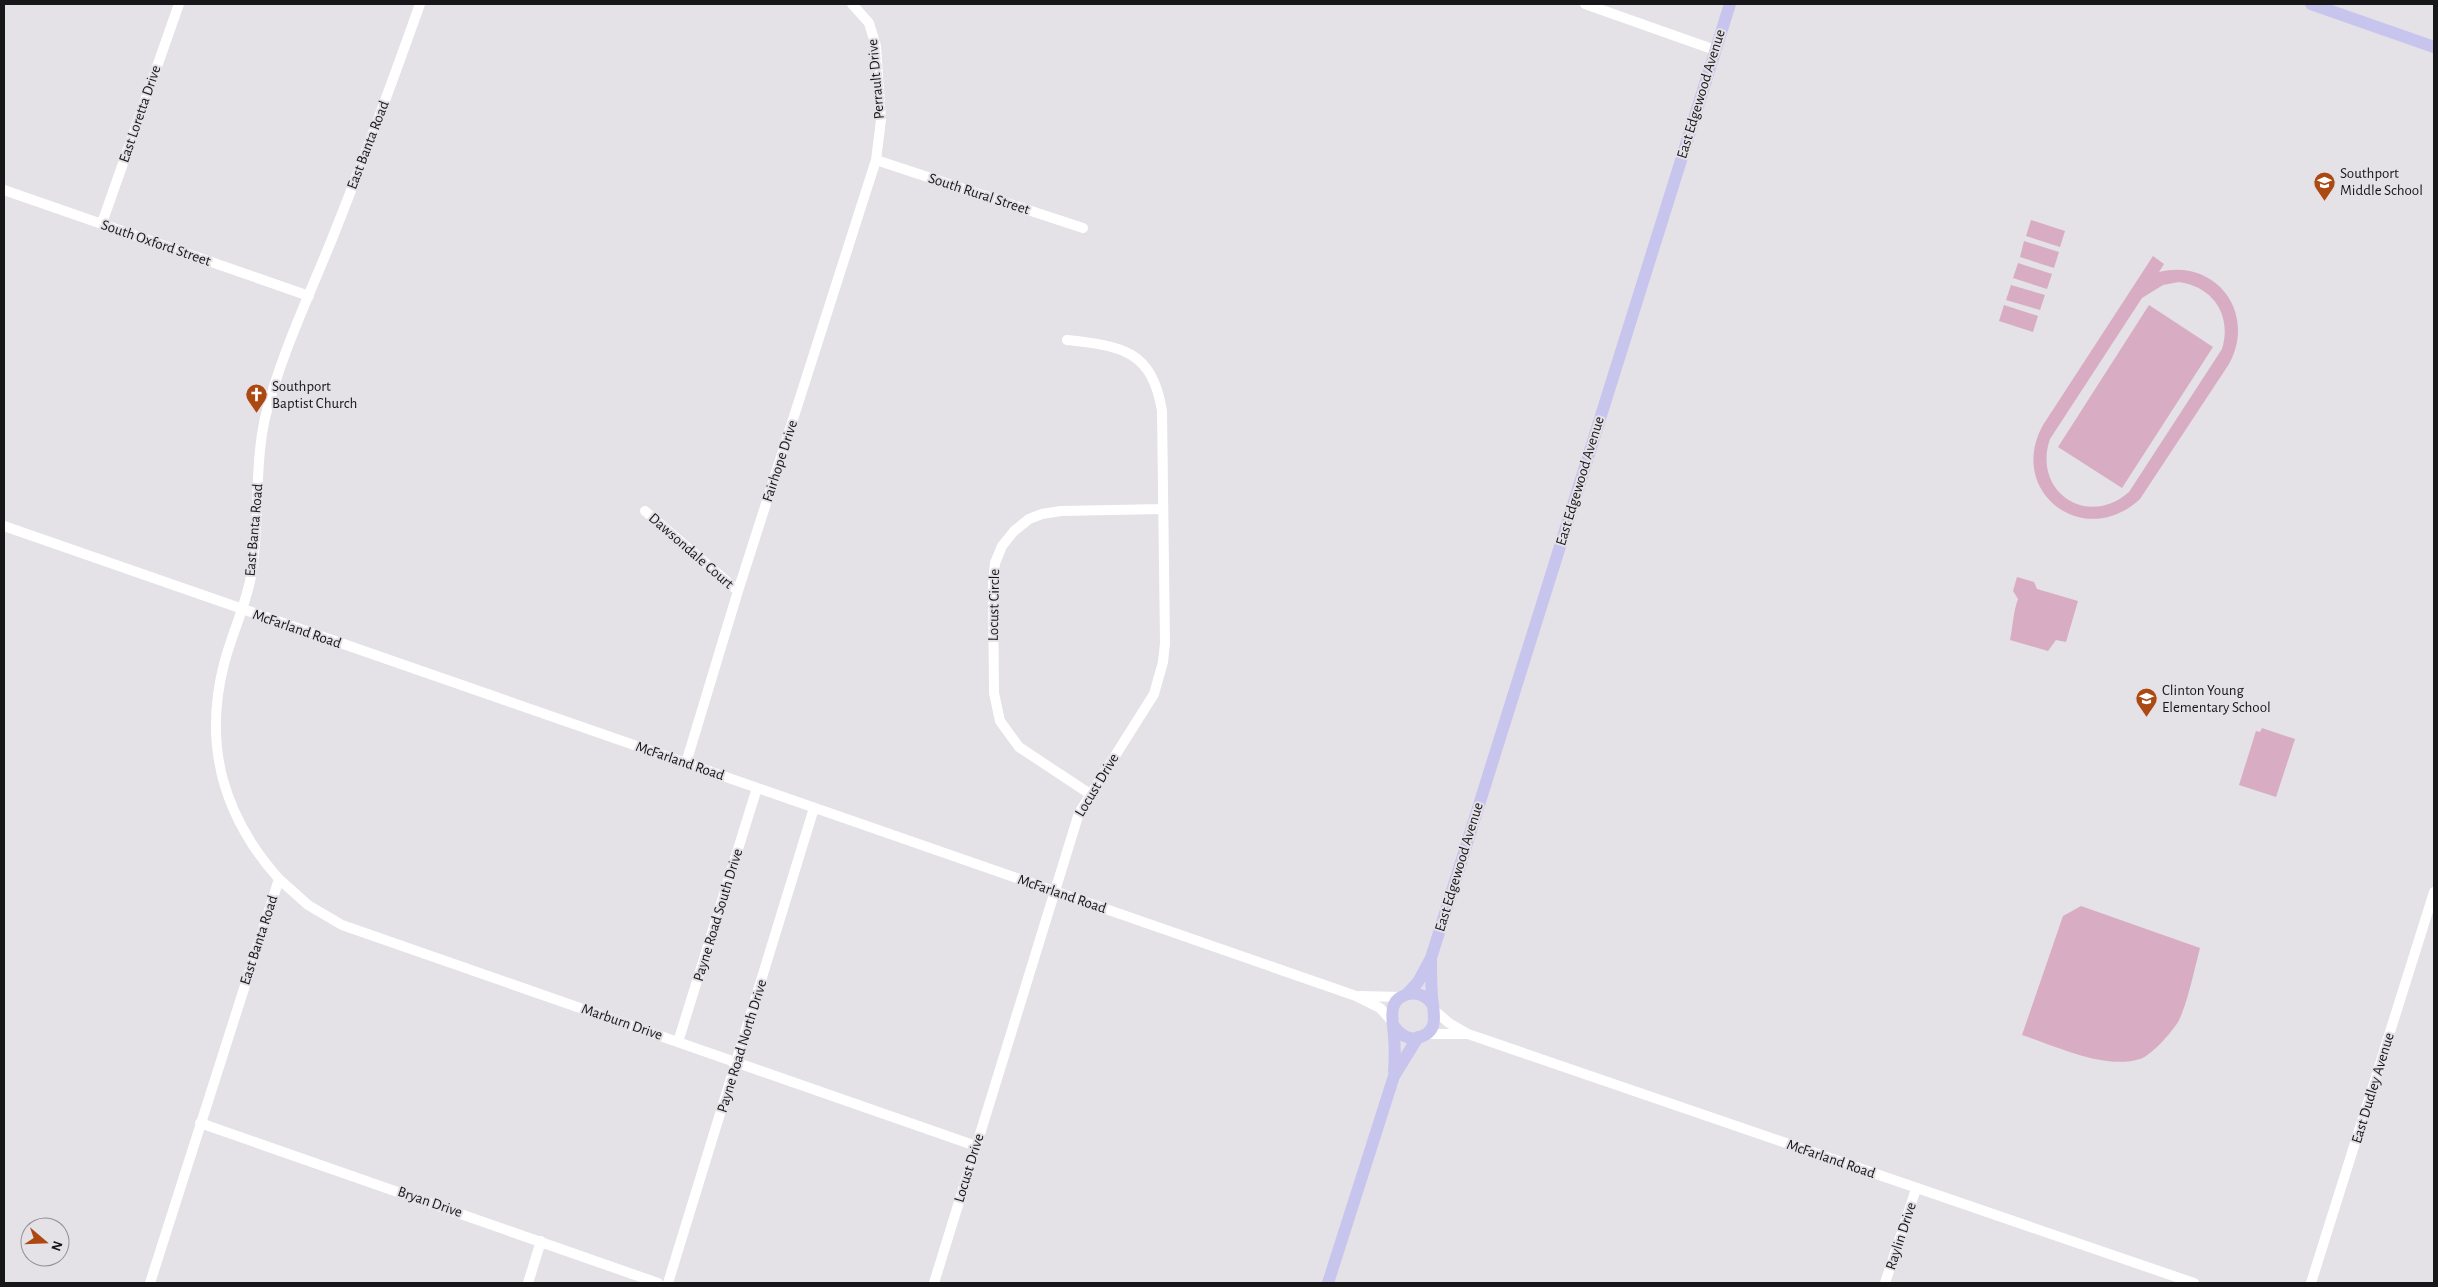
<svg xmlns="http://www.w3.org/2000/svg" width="2438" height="1287" font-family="'Alegreya Sans',sans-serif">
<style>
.green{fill:#d8adc4;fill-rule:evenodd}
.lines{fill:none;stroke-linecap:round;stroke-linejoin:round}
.minor{stroke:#fff;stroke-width:10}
.major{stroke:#c7c4ee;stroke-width:12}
.labels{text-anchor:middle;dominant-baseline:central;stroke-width:4;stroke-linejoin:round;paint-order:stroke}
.street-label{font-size:15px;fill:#171618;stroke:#e4e1e7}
.poi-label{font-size:15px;fill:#171618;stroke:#e4e1e7;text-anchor:start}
</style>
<rect width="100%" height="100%" fill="#e4e1e7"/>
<path class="green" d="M2031,220l34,11 -5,16 -34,-11z
M2024,241l35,11 -5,16 -34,-11z
M2153,256l11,8 -5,8c57,-14 98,41 70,92l-89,135c-56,52 -134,-7 -97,-74zM2179,282c35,5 53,34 43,67l-93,143c-42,37 -97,-1 -79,-53l92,-141 21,-13z
M2018,263l34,11 -5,15 -34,-11z
M2011,285l34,10 -5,15 -34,-10z
M2004,305l34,11 -5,16 -34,-11z
M2149,305l64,42 -91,141 -64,-41z
M2017,577l17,5 3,7 41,12 -12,41 -10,-2 -8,11 -38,-11c3,-14 3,-28 8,-41l-5,-8z
M2262,728l33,11 -19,58 -37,-12 17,-54 4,1z
M2081,906l119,42c-5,19 -13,58 -22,74 -6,10 -27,34 -38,37 -35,11 -84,-13 -118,-24l41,-119z"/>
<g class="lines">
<path class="minor" d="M1585,4l130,46
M876,160l207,68
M4,190l305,106
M102,223l77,-219
M645,511l93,80
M4,526l1352,470 24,12 11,12
M686,763l52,-172 138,-431 5,-40 -5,-74 -7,-23 -17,-19
M1090,794l-71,-47 -19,-26 -6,-28 -1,-110 2,-20 7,-17 12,-15 15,-12 13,-5 19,-3 102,-2
M279,879l29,26 34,20 634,221
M1360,996l42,1
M1435,1011l14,12 19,11 726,249
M1426,1034h41
M678,1042l79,-254
M200,1123l458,160
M150,1283l129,-404c-56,-63 -76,-133 -55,-215 8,-31 23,-61 28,-93 8,-50 2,-103 13,-153 15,-61 43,-120 67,-179 31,-78 60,-156 88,-235
M528,1283l13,-42
M668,1283l146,-475
M934,1283l145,-470 75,-119 9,-32 2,-19 -3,-232c-10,-61 -40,-65 -95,-71
M1885,1283l31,-94
M2311,1283l123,-391"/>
<path class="major" d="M2311,4l123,43
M1407,994l11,-12 13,-24 299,-954
M1394,1026c5,8 14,14 23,12 24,-6 16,-25 15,-42 -1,-12 -1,-24 -1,-36
M1394,1071c1,-12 1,-23 0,-35 -1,-17 -8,-37 15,-42 10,-2 18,3 23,10
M1328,1283l66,-207 24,-39"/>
</g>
<defs>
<symbol id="school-pin" viewBox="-11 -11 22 30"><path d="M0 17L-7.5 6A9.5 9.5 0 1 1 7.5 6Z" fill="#ac4913" stroke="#e4e1e7"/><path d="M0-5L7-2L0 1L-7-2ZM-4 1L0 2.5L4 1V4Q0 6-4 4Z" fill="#fff"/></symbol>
<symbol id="church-pin" viewBox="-11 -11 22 30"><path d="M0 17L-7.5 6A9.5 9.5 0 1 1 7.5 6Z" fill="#ac4913" stroke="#e4e1e7"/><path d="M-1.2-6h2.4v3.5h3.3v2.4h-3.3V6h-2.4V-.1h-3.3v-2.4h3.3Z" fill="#fff"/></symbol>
</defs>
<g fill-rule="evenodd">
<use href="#school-pin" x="2312" y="170" width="25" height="34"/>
<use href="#church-pin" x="244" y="382" width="25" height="34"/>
<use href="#school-pin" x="2134" y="686" width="25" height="34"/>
</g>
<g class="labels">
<g class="street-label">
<text transform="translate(876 79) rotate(-95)">Perrault Drive</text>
<text transform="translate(1701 94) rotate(-73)">East Edgewood Avenue</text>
<text transform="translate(140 114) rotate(-71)">East Loretta Drive</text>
<text transform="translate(368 145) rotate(-69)">East Banta Road</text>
<text transform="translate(979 194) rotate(18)">South Rural Street</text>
<text transform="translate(156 243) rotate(19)">South Oxford Street</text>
<text transform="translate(780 461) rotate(-72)">Fairhope Drive</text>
<text transform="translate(1580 481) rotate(-73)">East Edgewood Avenue</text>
<text transform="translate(254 530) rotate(-85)">East Banta Road</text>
<text transform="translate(691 551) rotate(41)">Dawsondale Court</text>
<text transform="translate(994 605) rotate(-89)">Locust Circle</text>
<text transform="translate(297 629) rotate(19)">McFarland Road</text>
<text transform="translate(680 761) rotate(19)">McFarland Road</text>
<text transform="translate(1097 785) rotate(-59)">Locust Drive</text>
<text transform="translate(1459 867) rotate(-73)">East Edgewood Avenue</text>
<text transform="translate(1062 894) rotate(19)">McFarland Road</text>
<text transform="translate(718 915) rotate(-73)">Payne Road South Drive</text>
<text transform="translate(259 940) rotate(-72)">East Banta Road</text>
<text transform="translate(622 1022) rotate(19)">Marburn Drive</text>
<text transform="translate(742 1046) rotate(-73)">Payne Road North Drive</text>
<text transform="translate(2373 1088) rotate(-73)">East Dudley Avenue</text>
<text transform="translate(1831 1159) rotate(19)">McFarland Road</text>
<text transform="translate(969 1168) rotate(-73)">Locust Drive</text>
<text transform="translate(430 1202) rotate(19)">Bryan Drive</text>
<text transform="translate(1901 1236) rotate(-72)">Raylin Drive</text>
</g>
<g class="poi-label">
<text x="2340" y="173">Southport<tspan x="2340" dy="17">Middle School</tspan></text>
<text x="272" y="386">Southport<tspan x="272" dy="17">Baptist Church</tspan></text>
<text x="2162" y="690">Clinton Young<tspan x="2162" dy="17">Elementary School</tspan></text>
</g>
</g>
<rect width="2438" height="1287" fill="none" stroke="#171618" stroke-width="10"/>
<g transform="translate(45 1242) rotate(109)"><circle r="24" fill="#e4e1e7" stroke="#929094"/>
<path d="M0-4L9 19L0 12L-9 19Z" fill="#ac4913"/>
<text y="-8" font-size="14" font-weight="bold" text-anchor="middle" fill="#171618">N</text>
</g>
</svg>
